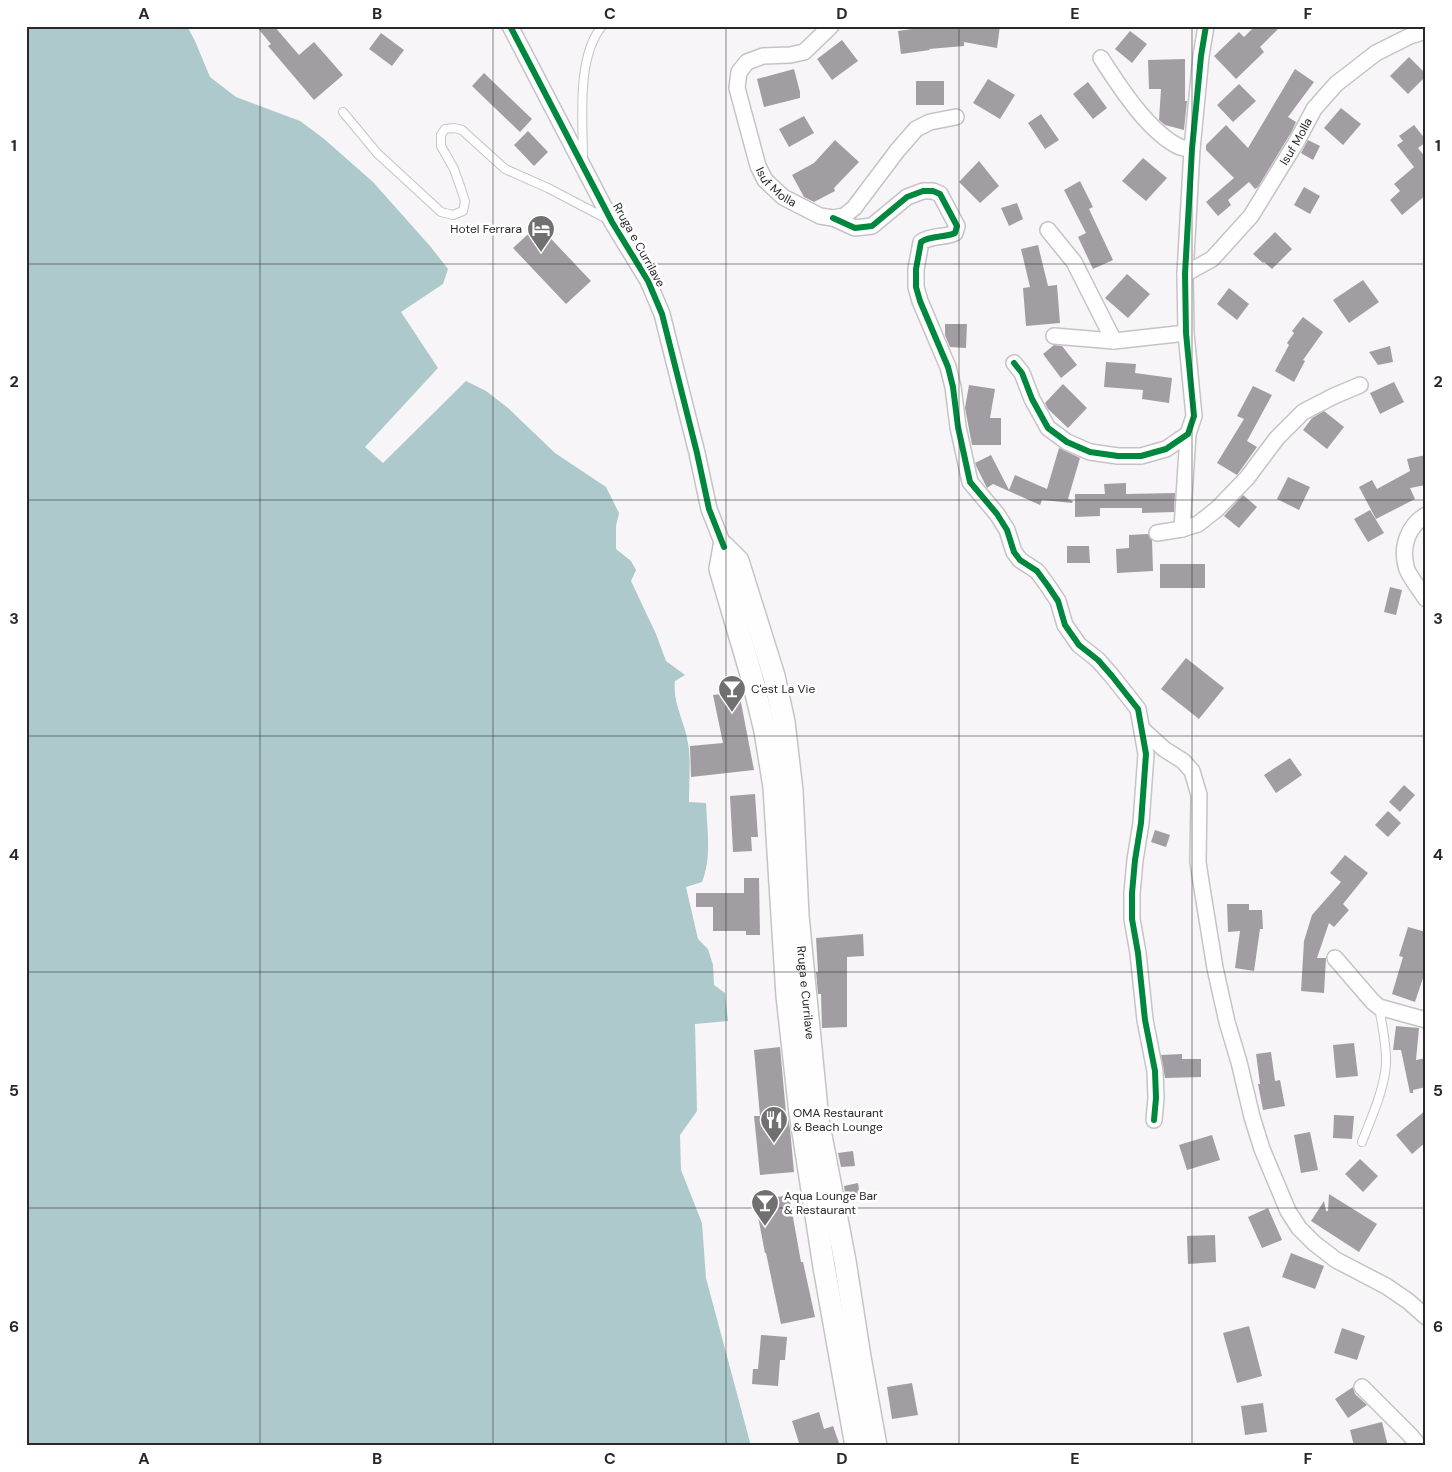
<svg xmlns="http://www.w3.org/2000/svg" width="1452" height="1472" font-family="'DM Sans',sans-serif">
<style>
.water{fill:#adc9cb}
.building{fill:#a29da2}
.lines{fill:none;stroke-linecap:round;stroke-linejoin:round}
.lane-casing{stroke:#c5c4c5;stroke-width:10}
.street-casing{stroke:#c5c4c5;stroke-width:18}
.secondary-casing{stroke:#c5c4c5;stroke-width:24}
.lane{stroke:#fefefe;stroke-width:8}
.street{stroke:#fefefe;stroke-width:15}
.secondary{stroke:#fefefe;stroke-width:21}
.cycleway-casing{stroke:#fff;stroke-width:9}
.cycleway{stroke:#00873e;stroke-width:6}
.grid{fill:none;stroke:#292829;stroke-width:1;stroke-opacity:0.55}
.labels{text-anchor:middle;dominant-baseline:central;stroke-width:5;stroke-linejoin:round;paint-order:stroke}
.street-label{font-size:12px;fill:#292829;stroke:#fff}
.poi-label{font-size:12px;fill:#292829;stroke:#fff;text-anchor:start}
.neatline{fill:none;stroke:#292829;stroke-width:2}
.grid-label{font-size:16px;text-anchor:middle;font-weight:bold;fill:#292829}
</style>
<rect width="100%" height="100%" fill="#f7f5f7"/>
<path class="water" d="M26,26h161l8,15 15,36 26,20 64,24 23,17 50,44 57,64 18,23 -5,15 -42,28 37,56 -73,79 18,16 83,-82 20,10 22,17 47,45 51,34 13,26 -3,13v23l15,12 5,9 -5,11 25,53 10,27 19,14 -10,6c-3,21 10,41 13,62 3,16 1,42 1,59l17,1c1,26 6,54 -4,79l-16,5 12,52 10,10 5,16 1,20 11,8 3,28 -33,3 2,87 -17,24 1,35 21,53 4,55 45,168h-725z"/>
<path class="building" d="M256,26h18l25,29 15,-13 29,33 -29,25 -46,-54 3,-2z
M953,26h47l-3,22 -33,-6v4l-35,3 1,1 -29,4 -3,-23 28,-4 1,2z
M1255,26h26l-21,21 4,5 -28,27 -22,-23 25,-24 5,5z
M1130,31l17,13 -15,19 -17,-14z
M381,33l23,17 -12,16 -23,-17z
M842,40l16,21 -26,19 -15,-21z
M1409,57l17,17v2l-18,18 -18,-18z
M1185,59v42h2l-3,29 -19,-5 -6,-5 2,-31h-12l-1,-29z
M794,69l6,23v6l-36,9 -7,-28z
M1295,69l19,13 -26,35 8,5 -4,9 -34,56 -3,2 -6,-7 -21,18 3,5 -13,11 -12,-14 28,-24 -28,-28v-5l20,-20 22,23z
M484,73l48,46 -12,13 -48,-46z
M988,79l27,16 -15,24 -27,-16z
M916,81h28v24h-28z
M1088,82l19,26 -14,11 -20,-25z
M1239,84l17,17 -23,21 -16,-17z
M1341,108l20,16 -18,21 -19,-17z
M1041,114l18,26 -14,9 -17,-26z
M804,116l10,17 -25,14 -10,-18z
M1414,125l12,15v2l-8,6 8,10v37l-24,20 -12,-15 10,-9 -6,-7 20,-17 -17,-22 6,-4 -4,-5z
M528,131l20,21 -14,14 -20,-21z
M835,140l24,22 -25,26 1,3 -21,11 -10,-5 -12,-22 22,-12z
M1308,140l12,6 -7,14 -12,-7z
M1143,158l24,20 -21,23 -24,-20z
M979,161l20,25 -19,17 -21,-21z
M1080,181l13,26 -4,2 24,51 -20,9 -15,-32 8,-4 -22,-43z
M1304,187l16,9 -10,18 -16,-9z
M1017,203l6,16 -14,7 -8,-18z
M538,225l53,56 -25,23 -53,-56z
M1275,232l17,17 -20,20 -8,-7 -1,1 -10,-9z
M1038,245l10,41 9,-1 3,38 -34,3 -3,-38 7,-1 -9,-38z
M1127,274l23,20 -22,24 -23,-20z
M1363,280l16,22 -30,21 -16,-23z
M1229,288l20,16 -12,16 -20,-16z
M1303,317l20,15 -20,28 2,1 -11,21 -19,-11 14,-26 -2,-2 7,-10 -2,-2z
M945,324h22l-1,24 -16,-1 -5,-12z
M1054,345l8,1 15,19 -16,13 -18,-24z
M1390,346l3,16 -15,3 -9,-13z
M1106,362l30,2 -1,9 37,5 -3,25 -27,-4 1,-9 -39,-3z
M1394,382l10,20 -24,12 -10,-21z
M1063,384l24,24 -19,20 -20,-19 -3,-6z
M969,385l26,4 -5,29h11v27h-29l-7,-37z
M1253,386l19,9 -25,46 10,6 -20,28 -20,-12 27,-44 -7,-3z
M1324,411l20,16 -17,22 -24,-19 9,-12z
M1059,448l21,10 -12,41 5,2 -1,2 -30,-3 -2,5 -47,-21 -6,4 -10,-20 -2,-5 16,-8 18,35 6,-15 32,14z
M1426,455v30l-16,3 5,11 -39,20 -17,-32 13,-7 5,9 33,-18 -3,-12z
M1288,477l22,10 -11,23 -22,-11z
M1126,483v11l49,-1 -1,19 -32,1v-5h-42v8l-25,1v-23h30l-1,-10z
M1243,495l14,12 -18,21 -15,-12z
M1370,510l14,23 -16,9 -14,-23z
M1148,534l4,6 1,31 -36,2 -1,-24 13,-1v-13z
M1067,546h22l1,17h-23z
M1160,564h45v24h-45z
M1390,587l12,3 -6,25 -12,-3z
M1186,658l38,30 -25,31 -38,-30z
M739,692l15,78 -63,7 -1,-31 33,-3 -10,-48z
M1290,758l12,17 -26,18 -12,-18z
M1404,785l11,10 -15,17 -11,-10z
M755,794l3,43h-7l1,14 -19,1 -3,-56z
M1388,811l13,12 -13,14 -13,-12z
M1155,830l15,5 -4,12 -15,-5z
M1345,855l23,18 -25,31 6,6 -15,17 -5,-4 -12,35h9l-2,35 -23,-2 3,-50 8,-26 29,-33 -11,-9z
M744,878h15l1,57h-14v-4h-33v-24h-17v-14h48z
M1227,904h22v6h13l1,19h-3l-6,42 -19,-3 5,-37 -12,1z
M1408,927l18,5v37l-11,33 -23,-8 11,-37 -4,-1z
M863,934l1,22 -17,1v70l-25,1 -1,-34h-3l-2,-22h2l-2,-34z
M1396,1026l23,2 -3,32 10,-2v29l-13,3v3h-3l-9,-43h-8z
M1354,1043l4,33 -22,2 -3,-33z
M780,1047l6,66h1l3,16 4,43 -34,3 -6,-59h6l-6,-66z
M1271,1052l4,29 5,-1 5,26 -22,4 -5,-26h2l-4,-30z
M1182,1054v5h19v18l-36,1 -4,-23z
M1426,1110v32l-14,12 -16,-19z
M1334,1115l20,1 -2,23 -19,-1z
M1310,1132l8,38 -17,3 -7,-38z
M1212,1135l8,25 -33,10 -8,-25z
M853,1151l2,15 -14,1 -3,-14z
M1360,1159l18,17 -15,16 -18,-18z
M858,1183l2,13 -14,2 -2,-12z
M1329,1194l48,30 -18,28 -48,-31 13,-20 2,10h2z
M789,1195l12,67h2l12,55 -34,7 -15,-71h-1l-10,-52z
M1268,1208l14,32 -20,8 -14,-31z
M1215,1235l1,27 -28,2 -1,-28z
M1291,1253l33,13 -9,23 -33,-12z
M1249,1326l13,50 -25,7 -14,-50z
M1342,1328l23,8 -8,24 -23,-7z
M761,1335l26,2 -2,23h-5l-2,26 -26,-2 1,-15h5z
M912,1383l6,32 -26,4 -5,-32z
M1353,1387l2,7 12,11 -19,13 -13,-19z
M1263,1403l4,29 -22,3 -4,-29z
M819,1412l5,17 9,-3 6,17 -8,3h-31l-8,-25z
M1382,1422l6,24h-34l-4,-16z"/>
<g class="lines">
<defs>
<path id="lane" d="M343,112l34,41 64,59 12,3 10,-4 2,-10 -5,-15 -6,-17 -13,-23v-11l4,-6 9,-1 8,2 43,39 43,19 61,32
M583,160c0,-40 -7,-102 19,-134
M1362,1142c9,-24 22,-51 24,-78 1,-18 -4,-39 -7,-57"/>
<g id="street">
<path d="M510,26l102,196 36,59 14,33 35,139 12,56 15,38"/>
<path id="s1" d="M831,26l-27,26 -14,3 -27,1 -16,6 -8,10 -2,16 21,78 7,14 18,17 37,19 13,2 11,-2 10,-8 43,-57 19,-22 14,-7 26,-5"/>
<path d="M1101,58c18,28 48,75 79,89 4,1 8,2 12,2"/>
<path d="M833,218l22,10 17,-2 35,-29 16,-6h10l7,3 17,32 -2,7c-11,5 -24,2 -34,9l-5,27v18l4,14 28,66 5,20 5,40 12,55 27,32 10,16 7,22 6,8 17,11 11,15 10,15 7,24 14,20 19,15 14,16 26,33 8,45 -5,69 -6,37 -3,33v26l6,34 7,67 10,51 1,27 -2,22"/>
<path d="M1048,230l26,32 40,79"/>
<path id="s2" d="M1185,274l27,-15 39,-43 46,-75 17,-32 22,-25 40,-31 34,-17 16,-5"/>
<path d="M1054,336l60,5 72,-8"/>
<path d="M1014,363l8,10 10,26 16,29 19,14 23,10 28,4h23l25,-7 22,-15 6,-18 -8,-83 -1,-59 7,-125 9,-93 5,-30"/>
<path d="M1188,434l-6,95 16,-5 19,-15 30,-31 30,-40 26,-26 31,-16 26,-11"/>
<path d="M1426,515c-18,11 -25,31 -20,51 1,8 15,25 20,33"/>
<path d="M1157,533l25,-4"/>
<path d="M1142,729l22,20 19,12 9,10 7,24 -1,67 3,20 14,86 12,54 12,40 13,55 10,32 26,62 11,17 15,15 22,17 50,26 22,15 18,16"/>
<path d="M1335,958l38,44 6,5 47,13"/>
<path d="M1362,1387l48,48 9,11"/>
</g>
<g id="secondary">
<path id="s3" d="M724,547l14,14 36,115 10,46 8,69 6,125 20,204 27,141 15,96 16,89"/>
<path d="M724,547l-4,22 33,112 12,50 9,56 13,209 13,117 24,154 32,179"/>
</g>
</defs>
<use href="#lane" class="lane-casing"/>
<use href="#street" class="street-casing"/>
<use href="#secondary" class="secondary-casing"/>
<use href="#lane" class="lane"/>
<use href="#street" class="street"/>
<use href="#secondary" class="secondary"/>
<defs>
<path id="cycleway" d="M510,26l102,196 36,59 14,33 35,139 12,56 15,38
M833,218l22,10 17,-2 35,-29 16,-6h10l7,3 17,32 -2,7c-11,5 -24,2 -34,9l-5,27v18l4,14 28,66 5,20 5,40 12,55 27,32 10,16 7,22 6,8 17,11 11,15 10,15 7,24 14,20 19,15 14,16 26,33 8,45 -5,69 -6,37 -3,33v26l6,34 7,67 10,51 1,27 -2,22
M1014,363l8,10 10,26 16,29 19,14 23,10 28,4h23l25,-7 22,-15 6,-18 -8,-83 -1,-59 7,-125 9,-93 5,-30"/>
</defs>
<use href="#cycleway" class="cycleway-casing"/>
<use href="#cycleway" class="cycleway"/>
</g>
<path class="grid" d="M260,26v1420M493,26v1420M726,26v1420M959,26v1420M1192,26v1420M26,264h1400M26,500h1400M26,736h1400M26,972h1400M26,1208h1400"/>
<defs>
<symbol id="hotel-pin" viewBox="-11 -11 22 30"><path d="M0 17L-7.5 6A9.5 9.5 0 1 1 7.5 6Z" fill="#717071" stroke="#fff"/><path d="M-6-4.5h1.5V1H6V5H4.5V3h-9V5H-6ZM-4 0a1.8 1.8 0 1 1 3.6 0ZM.5 0V-2.5h3Q6-2.5 6 0Z" fill="#fff"/></symbol>
<symbol id="bar-pin" viewBox="-11 -11 22 30"><path d="M0 17L-7.5 6A9.5 9.5 0 1 1 7.5 6Z" fill="#717071" stroke="#fff"/><path d="M-6-5H6L.8 .8V4.5H3.5V6h-7V4.5H-.8V.8Z" fill="#fff"/></symbol>
<symbol id="restaurant-pin" viewBox="-11 -11 22 30"><path d="M0 17L-7.5 6A9.5 9.5 0 1 1 7.5 6Z" fill="#717071" stroke="#fff"/><path d="M-5-6h1v4h1v-4h1v4h1v-4h1v5L-1.5 .5V6h-2V.5L-5-1ZM5-6V6H3V1.5H1.5Q1.5-4 5-6Z" fill="#fff"/></symbol>
</defs>
<g fill-rule="evenodd">
<use href="#hotel-pin" x="525" y="213" width="32" height="43"/>
<use href="#bar-pin" x="716" y="673" width="32" height="43"/>
<use href="#restaurant-pin" x="758" y="1104" width="32" height="43"/>
<use href="#bar-pin" x="749" y="1187" width="32" height="43"/>
</g>
<g class="labels">
<g class="street-label">
<text stroke="none"><textPath href="#s2" startOffset="176">Isuf Molla</textPath></text>
<text stroke="none"><textPath href="#s1" startOffset="234">Isuf Molla</textPath></text>
<text transform="translate(639 245) rotate(61)">Rruga e Currilave</text>
<text stroke="none"><textPath href="#s3" startOffset="459">Rruga e Currilave</textPath></text>
</g>
<g class="poi-label">
<text x="522" y="229" text-anchor="end">Hotel Ferrara</text>
<text x="751" y="689">C'est La Vie</text>
<text x="793" y="1113">OMA Restaurant<tspan x="793" dy="14">&amp; Beach Lounge</tspan></text>
<text x="784" y="1196">Aqua Lounge Bar<tspan x="784" dy="14">&amp; Restaurant</tspan></text>
</g>
</g>
<rect width="1452" height="1472" fill="none" stroke="#ffffff" stroke-width="55"/>
<rect x="28" y="28" width="1396" height="1416" class="neatline"/>
<g class="grid-label">
<text x="144" y="19">A</text>
<text x="377" y="19">B</text>
<text x="610" y="19">C</text>
<text x="842" y="19">D</text>
<text x="1075" y="19">E</text>
<text x="1308" y="19">F</text>
<text x="14" y="151">1</text>
<text x="1438" y="151">1</text>
<text x="14" y="387">2</text>
<text x="1438" y="387">2</text>
<text x="14" y="624">3</text>
<text x="1438" y="624">3</text>
<text x="14" y="860">4</text>
<text x="1438" y="860">4</text>
<text x="14" y="1096">5</text>
<text x="1438" y="1096">5</text>
<text x="14" y="1332">6</text>
<text x="1438" y="1332">6</text>
<text x="144" y="1464">A</text>
<text x="377" y="1464">B</text>
<text x="610" y="1464">C</text>
<text x="842" y="1464">D</text>
<text x="1075" y="1464">E</text>
<text x="1308" y="1464">F</text>
</g>
</svg>
